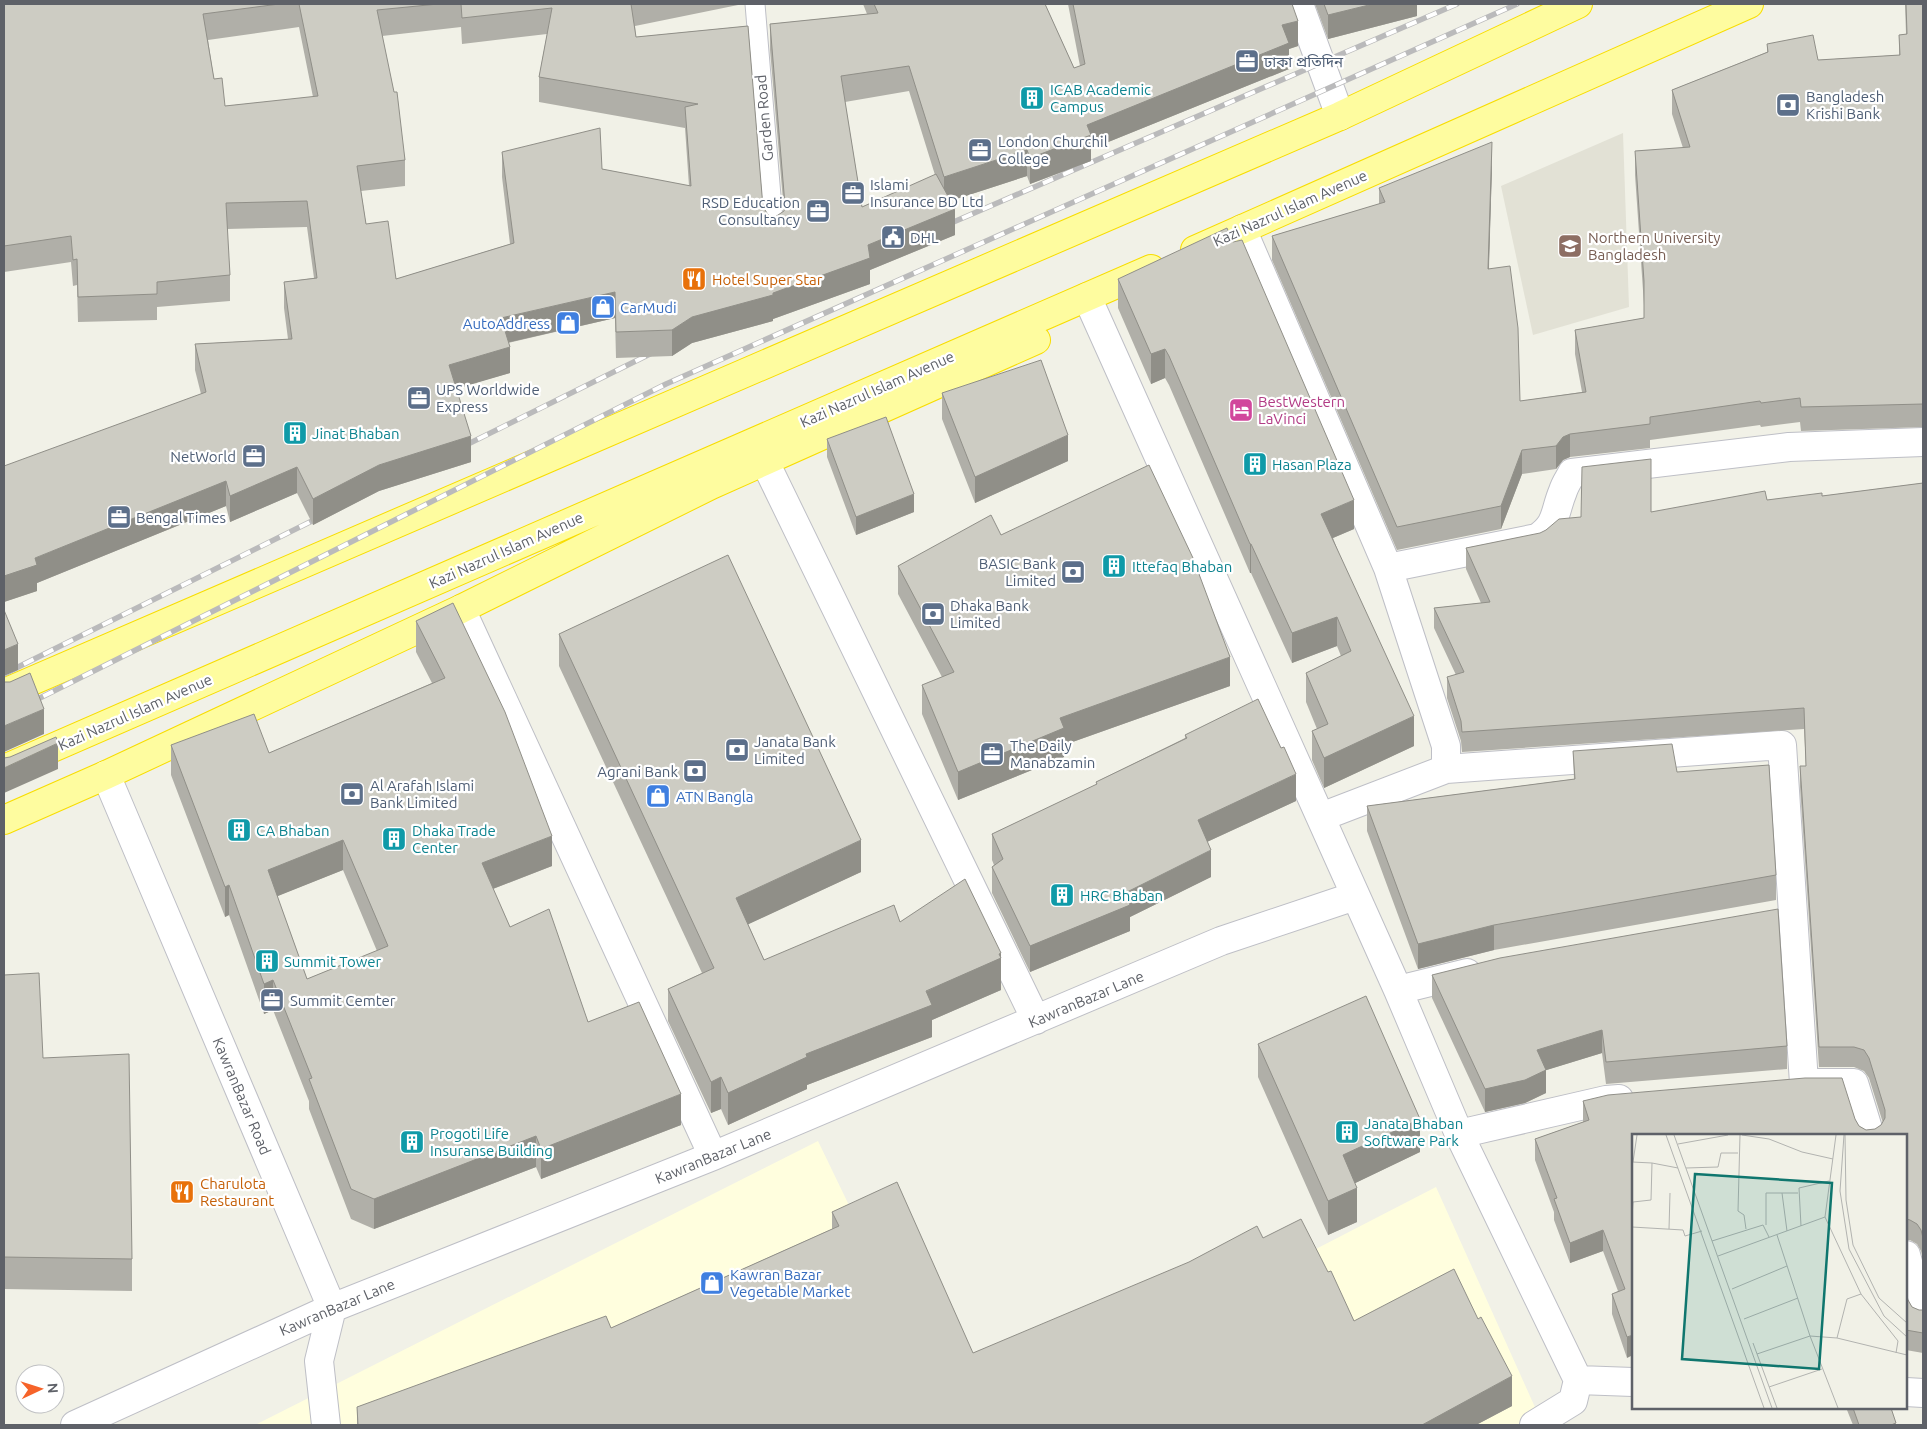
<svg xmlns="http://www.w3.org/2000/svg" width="1927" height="1429" font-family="Ubuntu,'Noto Sans Bengali',sans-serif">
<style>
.commercial{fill:#fffede}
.education{fill:#e2e1d5}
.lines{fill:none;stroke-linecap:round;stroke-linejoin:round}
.service-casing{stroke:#bebfc6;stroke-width:21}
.minor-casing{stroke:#bebfc6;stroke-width:30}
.trunk-casing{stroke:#f8dd00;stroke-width:30}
.service{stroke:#fff;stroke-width:19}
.minor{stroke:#fff;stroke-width:28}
.trunk{stroke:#fefc9f;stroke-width:28}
.rail-casing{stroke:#bababb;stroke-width:5.5}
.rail{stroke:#fff;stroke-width:4;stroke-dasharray:11;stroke-linecap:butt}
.wall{fill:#b0afa8;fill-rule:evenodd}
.shaded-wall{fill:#908f88}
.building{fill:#cdccc3;stroke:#908f88;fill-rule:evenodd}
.labels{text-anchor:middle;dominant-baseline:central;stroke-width:4.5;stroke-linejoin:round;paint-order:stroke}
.service-label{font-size:15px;fill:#4e5e75;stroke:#fff;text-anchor:start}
.culture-label{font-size:15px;fill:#0d838f;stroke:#fff;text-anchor:start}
.street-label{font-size:15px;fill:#5e6168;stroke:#fff}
.education-label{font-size:15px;fill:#785e54;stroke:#fff;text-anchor:start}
.food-label{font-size:15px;fill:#c56008;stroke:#fff;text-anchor:start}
.shop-label{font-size:15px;fill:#366cbe;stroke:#fff;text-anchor:start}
.hotel-label{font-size:15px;fill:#b23c85;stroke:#fff;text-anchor:start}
.inset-road{fill:none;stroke:#b2b3b0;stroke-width:1}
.view{fill:#0f766e;fill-opacity:0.15;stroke:#0f766e;stroke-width:2.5}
.inset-edge{fill:none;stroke:#5e6168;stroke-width:2.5}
</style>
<rect width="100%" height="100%" fill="#f1f1e7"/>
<path class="commercial" d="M818,1141l137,284h-700z
M1436,1187l107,238h-568z"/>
<path class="education" d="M1623,133l6,174 -96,28 -32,-149z"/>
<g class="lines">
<defs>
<path id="service" d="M755,4l19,228"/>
<path id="minor" d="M1299,4l41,112
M1242,229l146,339 58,178v23l-125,48
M1087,297l311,693 61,144 119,246 -5,21 -39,24
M765,462l271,558
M1388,568l149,-30c21,-14 17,-26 26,-47 2,-7 6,-12 9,-18l217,-26 134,-5
M461,609l252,547
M1446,769l336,-24 22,338
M106,775l226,533 -13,53 7,64
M1398,990l69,-17
M1806,1083h48l16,52
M1459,1134l147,-34 13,-1
M1906,1255l17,61
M1578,1380l55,2
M1906,1392l17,1
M75,1425l257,-117 381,-152 508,-215 134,-45"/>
<path id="trunk" d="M1195,250l554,-246
M4,693l1336,-577 238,-112
M4,769l1147,-500
M4,820l102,-45 355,-166 250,-124 325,-145"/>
</defs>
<use href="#service" class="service-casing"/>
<use href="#minor" class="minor-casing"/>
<use href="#trunk" class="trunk-casing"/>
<use href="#service" class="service"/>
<use href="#minor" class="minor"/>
<use href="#trunk" class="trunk"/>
<defs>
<path id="rail" d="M942,227l515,-223
M458,449l198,-98
M4,674l320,-159
M4,716l662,-332 851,-380"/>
</defs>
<use href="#rail" class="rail-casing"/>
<use href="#rail" class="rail"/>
</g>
<path class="wall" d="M4,4h739l-108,22 1,11 112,-11 15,181 6,9 6,1 9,-5 -14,-162v-26l97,-10 -4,-10h182l29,64 6,-2 -12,-62h224l6,42 -9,3v20l-198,80v12l-61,23 -3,-8 -77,25 5,34 -85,35v14l-97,35v2l-81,22 -20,13 -56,2 -1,-40 -107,25 2,30 -54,15 15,74 -92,29 -66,34 -16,-32 -67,29 -4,-16 -189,77v8l-33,11 197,-208 -6,-24v-26l93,-5 -4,-31v-26l30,-4 -7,-51 -80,2 3,46v26l-73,6v13l-79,2 -1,-37 -4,1 -2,-24 -67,10zM299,27l14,70 -88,9 -11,-27 -6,-39zM461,27l1,17 85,-10 -8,43v25l146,26 4,58 -87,-17 -100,-17v25l8,67 -114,35 -30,-55 -5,-33 44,-5v-26l-23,-124zM909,91l26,84 -73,32 -17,-105z
M1315,4h102v12l-89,23z
M1905,4h18v423l-122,4 -1,-9 -39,5 -1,-2 -110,15v8l-80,9 -7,3 -7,9 -34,5 -21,55 -104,21 -125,-290v-24l107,-32v-16l113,-22 -3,103 31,132 62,-9 -7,-38v-24l69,-12v-13l-9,-130v-24l48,-3 -11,-34v-24l95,-38v-8l51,16 81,-5v-20l7,-1z
M1118,279l236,250 -21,9 81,208 -90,42 -12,-28v-29l5,-2 -11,-27v-29l35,-17 -4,-10 -45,17 -41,-90h-1l-81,-188 -4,-7 -14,6 -33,-76z
M942,393l126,68 -93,42 -33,-84z
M827,439l87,73 -58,23 -29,-78z
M1923,483v776l-2,-8 -4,-7 -7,-4h-4v-105h-273l-6,223 -15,-44v-20l6,-3 -15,-40 -33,12 -16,-43v-8l-19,-52v-21l48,-17v-21l272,18 4,7 7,4 9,-1 6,-4 2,-2 -14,-45 -5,-7 -10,-4h-35l-19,-280v-21h6l-2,-37 -342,23 -1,-11 -14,-43v-21l9,-2 -22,-47v-20l47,-5 -15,-34v-21l185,-36 116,-12 55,-4z
M1001,535l229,151 -166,59v12l-106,43 -36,-86v-29l20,-8 -44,-83v-28z
M416,621l136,245 -59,23 17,38 78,95 93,103 -140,54 -5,-12 -162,62 -23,-10 -42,-110v-8l-36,-91 -9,4 -35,-99 -4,2 -54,-142v-30l98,8 163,-70 -16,-31zM343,870l34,81 -70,28 -30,-83z
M559,634l302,238 -113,52 16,36 136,-38 101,31v37l-69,30v17l-125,48v4l-79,36 -7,-16 -10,4 -43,-92v-32l34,-16 -143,-307z
M1185,735l111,66 -89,41 4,35 -81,40v14l-100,41 -38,-79v-26l2,-2 -2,-5v-26l104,-49v-3l89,-44z
M1573,751l104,21 99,103v25l-282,50 -76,19 -51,-138v-25l207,-27z
M4,975l39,83 89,201v32l-128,-2z
M1432,975l355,71v23l-181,15 -4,-31 -56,17v23l-21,10 -40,9 -53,-114z
M1258,1044l162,108 -65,31 2,39 -29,13 -70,-158z
M832,1212l141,141 290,-115 65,34 26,49 158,85 -36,19h-1119v-18l254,-79 221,-99z
M1906,1292l2,8 4,7 7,3h4v43l-17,-3z
M1847,1408h44l5,17h-43l-6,-15z"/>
<path class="shaded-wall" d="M1373,4h44v12l-89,23v-24z
M1298,21v25l-9,3v20l-198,80v12l-61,23v-26l57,-33 195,-100z
M1492,142v24l-4,126v-23z
M1027,150v26l-83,27v-26z
M955,209v26l-85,35v14l-97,35v2l-81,22 -20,13v-26l20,-13 81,-24 95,-48z
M615,292v26l-114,26v-26z
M510,347v26l-61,18v-26z
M1165,349v29l-14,6v-30z
M1570,434v23l-7,3 -7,9v-23l7,-9z
M1068,435v26l-93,42v-26z
M471,436v26l-92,29 -66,34v-26l66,-34z
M1522,450v24l-21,55v-23z
M297,467v26l-67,29v-26z
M226,481v25l-189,77v8l-33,11v-26l31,-18z
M914,494v18l-58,23v-18z
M1354,500v29l-33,14v-29z
M1250,544h1v29h-1z
M1337,617v29l-45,17v-30z
M18,644v26l-14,6v-26z
M1230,657v29l-166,59v12l-106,43v-28l102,-54z
M44,709v25l-40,18v-26z
M1414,716v30l-90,42v-30z
M58,743v26l-54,24v-25z
M1296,774v27l-98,45v-26z
M552,836v30l-70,27v-30z
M343,840v30l-75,30v-30z
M861,840v32l-125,58v-32z
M1211,850v27l-81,40v14l-100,41v-26l95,-53z
M229,885v30l-4,2v-30z
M1494,925v25l-76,19v-25z
M1001,953v37l-69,30v17l-125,48v4l-79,36v-32l78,-39z
M273,980v30l-9,4v-30z
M1602,1030v23l-65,20v-23z
M1546,1070v23l-21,10 -40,9v-23z
M721,1077v32l-10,4v-31z
M681,1094v31l-140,54v-30z
M1420,1119v33l-77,37v-34z
M536,1136v31l-162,62v-30z
M1357,1188v34l-29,13v-34z
M1603,1230v21l-33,12v-20z
M1633,1335v20l-6,3v-21z
M1512,1376v30l-36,19h-54z"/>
<path class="building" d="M4,4h275l-76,10 11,65 8,-1 3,28 93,-10 -19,-92h139l-61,6 17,82h3l8,68 -48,6 9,58 22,-3 8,58 118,-36 -12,-91 98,-24 2,41 89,17 -6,-79 13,-3 -159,-27 13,-69 -90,10 -1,-14h170l5,33 112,-11 15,181 6,9 6,1 9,-6 1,-6 -15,-181 108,-11 -4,-9h171l29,64 11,-4 -12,-60h219l6,17 -16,4 7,18 -202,82 4,10 -61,23 -3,-8 -83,27 -35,-111 -68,10 21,131 74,-33 19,35 -87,36 2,13 -97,35v2l-81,22 -20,13 -56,2 -1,-40 -114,26 9,29 -61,18 22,71 -92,29 -66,34 -16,-32 -67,29 -4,-15 -191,77 2,7 -33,11v-110l202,-74 -11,-48 97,-5 -8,-57 33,-4 -10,-77 -81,2 4,72 -73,7v12l-79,3 -1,-38 -4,1 -2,-24 -67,10z
M1324,4h49l-45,11z
M1906,4h17v400l-122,3 -1,-9 -39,5 -1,-2 -110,16v7l-80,10 -7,3 -7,9 -34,4 -21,56 -104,21 -125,-291 113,-34 -6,-14 113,-46 -4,127 22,-3 8,62 2,73 66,-9 -11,-62 69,-12v-37l-9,-130 55,-4 -18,-57 96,-38 -1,-8 46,-9 5,25 82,-5 -1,-20 8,-1z
M1227,228l6,14 9,-2 112,260 -33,14 93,202 -90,42 -12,-27 16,-7 -22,-51 45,-22 -14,-34 -45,16 -41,-89h-1l-81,-188 -4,-7 -14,5 -33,-75z
M1041,360l27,75 -93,42 -33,-84z
M886,417l28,77 -58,23 -29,-78z
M1651,459v53l114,-21 2,9 55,-7v3l101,-13v755l-2,-8 -4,-6 -7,-4 -4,-1v-84h-273v200l-6,2 -15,-43 13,-5 -22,-59 -33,13 -16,-44 3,-1 -22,-59 54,-19 -6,-19 25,-6 197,-17h37l13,41 4,7 7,4 9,-1 6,-4 4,-7v-8l-16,-52 -5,-8 -10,-3h-35l-19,-281h6l-2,-58 -342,24 -1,-11 -14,-44 17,-5 -30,-64 56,-6 -24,-54 74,-15 6,-3 13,-11 22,-2 1,-50z
M1149,465l44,93 37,99 -170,61 4,10 -106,44 -36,-87 32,-13 -56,-106 93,-51 10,20z
M728,555l133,285 -125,58 28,62 130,-55 6,17 65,-43 36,74 -2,1 2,4 -75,33 6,14 -126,49 1,3 -79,36 -7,-16 -10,5 -43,-93 46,-21 -155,-334z
M453,603l52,109 47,124 -70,27 28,64 39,-18 39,113 51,-20 42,92 -140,55 -5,-13 -162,63 -23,-10 -42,-110 3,-1 -39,-98 -9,4 -35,-99 -4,2 -54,-142 83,-31 15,39 176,-75 -29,-57zM343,840l45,106 -81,33 -39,-109z
M4,610l14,34 -14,6z
M30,673l14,36 -40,17v-44h6z
M1258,699l23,49 3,-1 12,27 -98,46 13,30 -86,43 5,12 -100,41 -38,-79 11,-8 -11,-25 105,-50 -1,-2 91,-44 -2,-3z
M56,737l2,6 -54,25v-10l6,-1z
M1672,744l5,28 92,-7 7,110 -282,50 -76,19 -51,-138 208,-27 -2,-28z
M1778,909l9,137 -181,16 -4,-32 -65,20 9,20 -21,10 -40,9 -53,-114 68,-17z
M39,973l4,85 86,-4 3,205 -128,-2v-282z
M1366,996l54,123 -77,36 14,33 -29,13 -70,-157z
M897,1182l76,171 216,-91 68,-36 6,12 38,-19 27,53 3,-1 23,50 100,-52 24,50 3,-2 31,59 -90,49h-1064l-1,-18 249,-91 5,12 228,-102 -7,-14z
M1906,1292l2,8 4,7 7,3h4v23l-17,-3z
M1853,1408h38l5,15 -5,2h-32z"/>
<defs>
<symbol id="office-square" viewBox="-11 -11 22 22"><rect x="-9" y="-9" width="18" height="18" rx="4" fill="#5c6f8a" stroke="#fff"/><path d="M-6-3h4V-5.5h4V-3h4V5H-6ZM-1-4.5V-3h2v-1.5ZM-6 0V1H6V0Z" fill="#fff"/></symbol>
<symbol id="building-square" viewBox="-11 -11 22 22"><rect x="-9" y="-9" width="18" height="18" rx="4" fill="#0f9aa8" stroke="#fff"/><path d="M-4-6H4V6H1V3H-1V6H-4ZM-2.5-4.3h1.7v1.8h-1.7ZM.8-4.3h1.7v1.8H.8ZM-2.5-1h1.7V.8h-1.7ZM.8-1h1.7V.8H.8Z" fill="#fff"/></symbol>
<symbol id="bank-square" viewBox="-11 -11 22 22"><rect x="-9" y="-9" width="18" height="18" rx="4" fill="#5c6f8a" stroke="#fff"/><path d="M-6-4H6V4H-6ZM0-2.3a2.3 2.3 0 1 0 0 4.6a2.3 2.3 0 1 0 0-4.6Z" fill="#fff"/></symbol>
<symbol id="civic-square" viewBox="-11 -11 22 22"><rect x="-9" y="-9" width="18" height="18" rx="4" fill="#5c6f8a" stroke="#fff"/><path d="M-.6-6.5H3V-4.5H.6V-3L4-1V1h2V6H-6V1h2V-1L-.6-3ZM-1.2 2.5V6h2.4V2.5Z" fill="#fff"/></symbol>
<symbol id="university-square" viewBox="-11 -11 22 22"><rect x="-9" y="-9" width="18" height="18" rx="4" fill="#8d6e63" stroke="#fff"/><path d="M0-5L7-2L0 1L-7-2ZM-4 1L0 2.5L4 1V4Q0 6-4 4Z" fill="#fff"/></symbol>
<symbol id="restaurant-square" viewBox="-11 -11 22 22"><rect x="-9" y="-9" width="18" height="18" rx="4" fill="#e8710a" stroke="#fff"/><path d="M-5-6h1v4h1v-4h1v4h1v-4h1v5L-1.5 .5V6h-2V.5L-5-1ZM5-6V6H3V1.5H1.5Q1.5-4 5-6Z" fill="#fff"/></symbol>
<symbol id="shop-square" viewBox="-11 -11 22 22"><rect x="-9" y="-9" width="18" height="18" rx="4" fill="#3f7fe0" stroke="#fff"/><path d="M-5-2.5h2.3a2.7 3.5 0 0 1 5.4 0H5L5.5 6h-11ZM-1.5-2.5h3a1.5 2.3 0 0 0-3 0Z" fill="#fff"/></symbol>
<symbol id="hotel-square" viewBox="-11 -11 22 22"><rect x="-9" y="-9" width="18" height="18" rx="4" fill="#d1479c" stroke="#fff"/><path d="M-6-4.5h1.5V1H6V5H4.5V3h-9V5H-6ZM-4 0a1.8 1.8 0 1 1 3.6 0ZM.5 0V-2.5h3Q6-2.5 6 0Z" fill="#fff"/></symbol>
</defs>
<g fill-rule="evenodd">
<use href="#office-square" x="1233" y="47" width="28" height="28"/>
<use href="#building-square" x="1018" y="84" width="28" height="28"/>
<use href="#bank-square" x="1774" y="91" width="28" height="28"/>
<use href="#office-square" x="966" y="136" width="28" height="28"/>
<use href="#office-square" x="839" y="179" width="28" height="28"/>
<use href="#office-square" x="804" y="197" width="28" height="28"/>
<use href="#civic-square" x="879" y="223" width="28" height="28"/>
<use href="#university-square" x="1556" y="232" width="28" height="28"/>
<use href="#restaurant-square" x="680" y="265" width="28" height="28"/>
<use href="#shop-square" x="589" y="293" width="28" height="28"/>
<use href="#shop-square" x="554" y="309" width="28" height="28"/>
<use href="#office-square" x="405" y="384" width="28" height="28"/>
<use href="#hotel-square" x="1227" y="396" width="28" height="28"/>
<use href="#building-square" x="281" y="419" width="28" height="28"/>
<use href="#office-square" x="240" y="442" width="28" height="28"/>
<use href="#building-square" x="1241" y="450" width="28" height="28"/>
<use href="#office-square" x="105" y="503" width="28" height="28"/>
<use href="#building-square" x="1100" y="552" width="28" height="28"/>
<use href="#bank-square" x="1059" y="558" width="28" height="28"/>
<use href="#bank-square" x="919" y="600" width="28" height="28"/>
<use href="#bank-square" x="723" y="736" width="28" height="28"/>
<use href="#office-square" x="978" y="740" width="28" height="28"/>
<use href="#bank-square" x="681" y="757" width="28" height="28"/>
<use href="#bank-square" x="338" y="780" width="28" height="28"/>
<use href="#shop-square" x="644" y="782" width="28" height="28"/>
<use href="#building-square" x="225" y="816" width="28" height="28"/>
<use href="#building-square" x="380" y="825" width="28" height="28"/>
<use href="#building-square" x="1048" y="881" width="28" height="28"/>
<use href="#building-square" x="253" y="947" width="28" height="28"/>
<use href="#office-square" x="258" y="986" width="28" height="28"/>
<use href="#building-square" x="1333" y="1118" width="28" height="28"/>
<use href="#building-square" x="398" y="1128" width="28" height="28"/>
<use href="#restaurant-square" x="168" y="1178" width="28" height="28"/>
<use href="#shop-square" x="698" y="1269" width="28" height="28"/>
</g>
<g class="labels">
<g class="service-label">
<text x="1264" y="61">ঢাকা প্রতিদিন</text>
<text x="1806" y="96">Bangladesh<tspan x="1806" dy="17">Krishi Bank</tspan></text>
<text x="998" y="141">London Churchil<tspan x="998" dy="17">College</tspan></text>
<text x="870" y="184">Islami<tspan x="870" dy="17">Insurance BD Ltd</tspan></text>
<text x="800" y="202" text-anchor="end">RSD Education<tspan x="800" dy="17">Consultancy</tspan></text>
<text x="910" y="237">DHL</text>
<text x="436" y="389">UPS Worldwide<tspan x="436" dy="17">Express</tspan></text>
<text x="236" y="456" text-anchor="end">NetWorld</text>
<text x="136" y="517">Bengal Times</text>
<text x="1056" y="563" text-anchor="end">BASIC Bank<tspan x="1056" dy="17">Limited</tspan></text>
<text x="950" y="605">Dhaka Bank<tspan x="950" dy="17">Limited</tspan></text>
<text x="754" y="741">Janata Bank<tspan x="754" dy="17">Limited</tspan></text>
<text x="1010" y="745">The Daily<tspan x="1010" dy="17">Manabzamin</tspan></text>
<text x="678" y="771" text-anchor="end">Agrani Bank</text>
<text x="370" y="785">Al Arafah Islami<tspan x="370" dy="17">Bank Limited</tspan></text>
<text x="290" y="1000">Summit Cemter</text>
</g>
<g class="culture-label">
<text x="1050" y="89">ICAB Academic<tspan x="1050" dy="17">Campus</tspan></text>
<text x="312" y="433">Jinat Bhaban</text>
<text x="1272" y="464">Hasan Plaza</text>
<text x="1132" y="566">Ittefaq Bhaban</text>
<text x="256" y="830">CA Bhaban</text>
<text x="412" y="830">Dhaka Trade<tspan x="412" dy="17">Center</tspan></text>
<text x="1080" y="895">HRC Bhaban</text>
<text x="284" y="961">Summit Tower</text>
<text x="1364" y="1123">Janata Bhaban<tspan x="1364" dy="17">Software Park</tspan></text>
<text x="430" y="1133">Progoti Life<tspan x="430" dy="17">Insuranse Building</tspan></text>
</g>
<g class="street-label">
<text transform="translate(764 118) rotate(-95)">Garden Road</text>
<text transform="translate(1290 208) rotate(-24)">Kazi Nazrul Islam Avenue</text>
<text transform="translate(877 389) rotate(-24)">Kazi Nazrul Islam Avenue</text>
<text transform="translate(506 550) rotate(-24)">Kazi Nazrul Islam Avenue</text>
<text transform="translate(135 712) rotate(-24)">Kazi Nazrul Islam Avenue</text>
<text transform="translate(1086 999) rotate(-23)">KawranBazar Lane</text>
<text transform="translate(242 1096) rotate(67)">KawranBazar Road</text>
<text transform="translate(713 1156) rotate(-22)">KawranBazar Lane</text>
<text transform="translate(337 1307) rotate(-23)">KawranBazar Lane</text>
</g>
<g class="education-label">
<text x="1588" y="237">Northern University<tspan x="1588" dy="17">Bangladesh</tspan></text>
</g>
<g class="food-label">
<text x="712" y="279">Hotel Super Star</text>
<text x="200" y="1183">Charulota<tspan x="200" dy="17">Restaurant</tspan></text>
</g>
<g class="shop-label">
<text x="620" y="307">CarMudi</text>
<text x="550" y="323" text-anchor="end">AutoAddress</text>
<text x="676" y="796">ATN Bangla</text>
<text x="730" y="1274">Kawran Bazar<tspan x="730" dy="17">Vegetable Market</tspan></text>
</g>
<g class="hotel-label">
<text x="1258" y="401">BestWestern<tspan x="1258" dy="17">LaVinci</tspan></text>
</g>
</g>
<g transform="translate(1632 1134)">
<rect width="275" height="275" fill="#f1f1e7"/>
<path class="inset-road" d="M34,1l98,273M42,1l98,273M108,1l-2,76 6,4 2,14M110,1l27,4 33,13 31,7M212,1l-4,56 9,58 35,67 23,21M213,1l1,65 7,45 26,53 28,25M46,10l50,-9M0,28l20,1M1,28l4,-27M54,34l32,-1 3,-14h17M150,59l5,38M0,83l1,-15 18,-2 1,-37 26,5M193,83l36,77 37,47 -2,12M193,83l11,-82M134,91v-32h32M169,92l-2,-38 30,-7M0,93l51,3 2,6 17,-5M37,95l1,-36M145,101l33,101 28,72M80,107l51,-16 6,12M86,122l107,-39M100,155l55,-23M112,185l54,-21M205,204l10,-39 14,-5M121,209l24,65M125,220l53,-18 27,2 70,17M137,253l53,-18"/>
<path class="view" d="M63,40l137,9 -13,186 -137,-10z"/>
<rect width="275" height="275" class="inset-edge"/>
</g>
<rect width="1927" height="1429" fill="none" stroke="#5e6168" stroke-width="10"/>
<g transform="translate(40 1389) rotate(86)"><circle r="24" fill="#ffffff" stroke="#bfc0c3"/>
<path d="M0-4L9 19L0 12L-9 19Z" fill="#f66329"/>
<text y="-8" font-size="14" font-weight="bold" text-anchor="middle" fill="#5e6168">N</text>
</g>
</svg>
